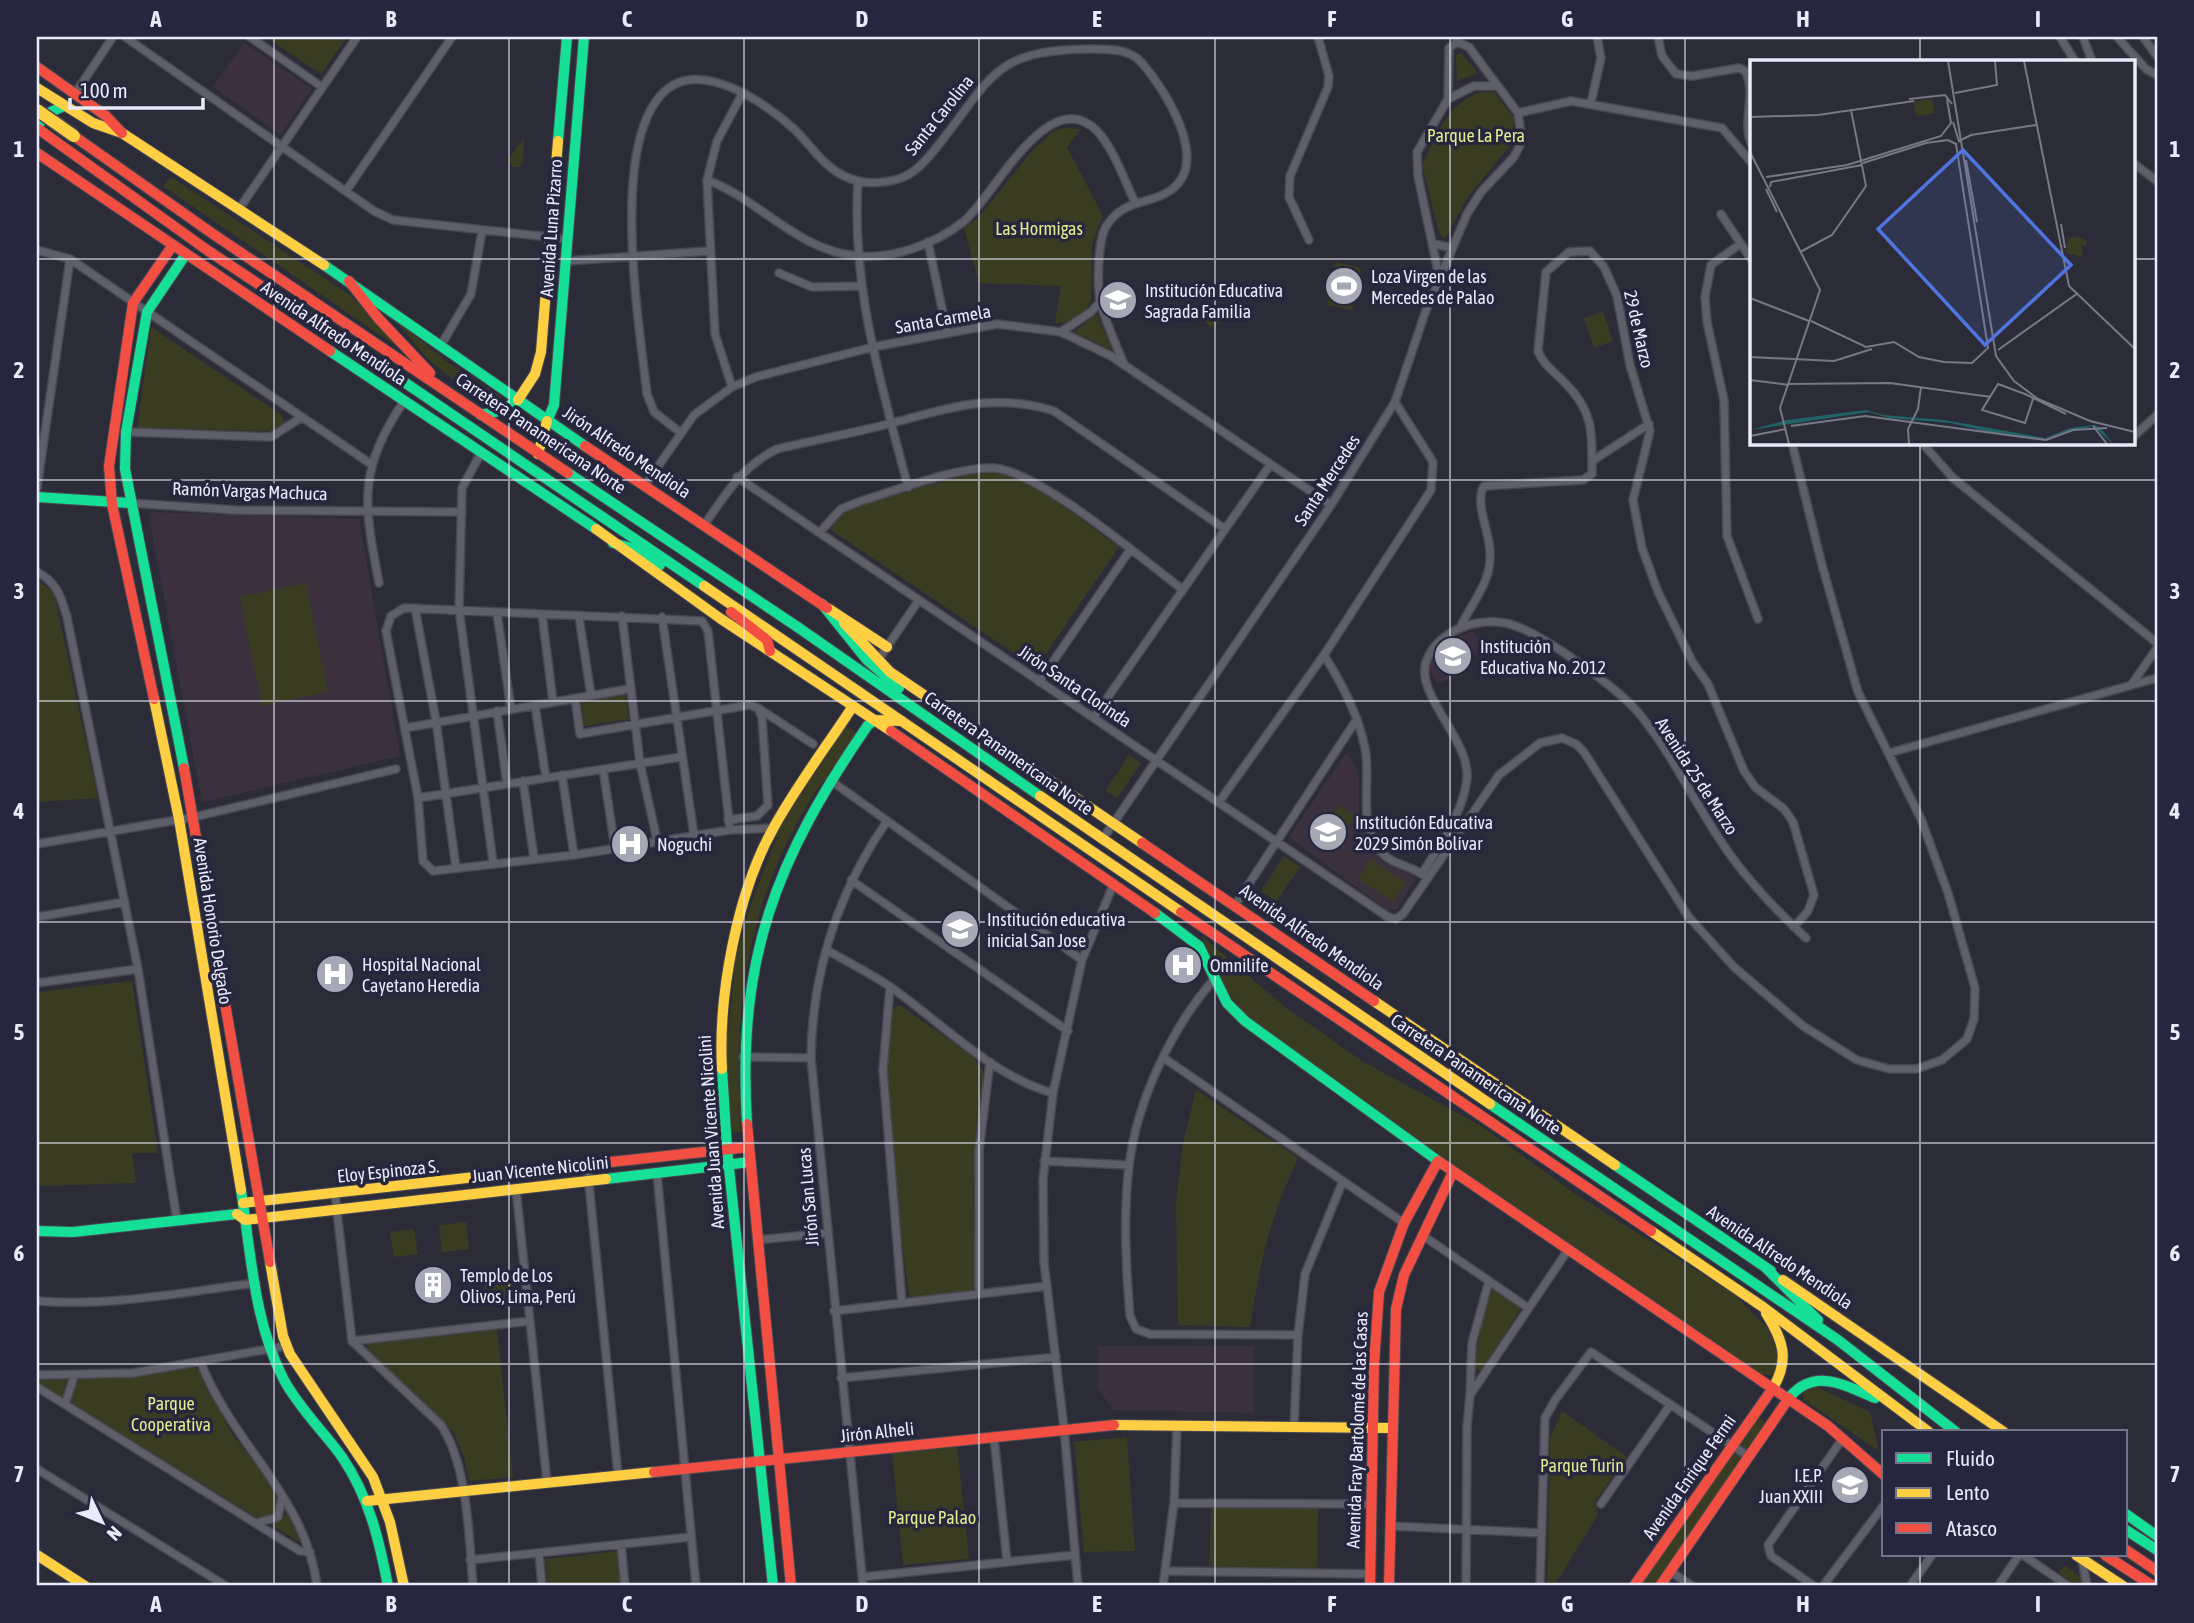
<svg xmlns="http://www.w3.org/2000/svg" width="2194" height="1623" font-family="'Asap Condensed',sans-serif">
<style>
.education{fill:#3a303e}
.green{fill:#3a3c21}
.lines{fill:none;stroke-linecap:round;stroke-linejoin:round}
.street-casing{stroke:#484853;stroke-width:10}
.fast-casing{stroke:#484853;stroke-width:12}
.slow-casing{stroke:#484853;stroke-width:12}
.jam-casing{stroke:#484853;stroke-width:12}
.street{stroke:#5f5f6a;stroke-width:7}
.fast{stroke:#16e098;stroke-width:10}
.slow{stroke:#ffcf43;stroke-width:10}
.jam{stroke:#f24e42;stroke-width:10}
.slow-bridge-casing{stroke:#484853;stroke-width:15;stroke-linecap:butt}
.slow-bridge{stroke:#ffcf43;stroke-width:12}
.grid{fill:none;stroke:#e9eafa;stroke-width:2;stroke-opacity:0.55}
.labels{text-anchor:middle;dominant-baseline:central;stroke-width:7;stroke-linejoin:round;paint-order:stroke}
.street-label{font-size:18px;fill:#e9eafa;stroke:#26263e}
.park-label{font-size:18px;fill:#e2eb8d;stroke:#26263e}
.poi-label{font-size:18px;fill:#e9eafa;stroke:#26263e;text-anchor:start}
.inset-road{fill:none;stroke:#787886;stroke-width:2}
.view{fill:#5075e0;fill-opacity:0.15;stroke:#5075e0;stroke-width:3.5}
.inset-edge{fill:none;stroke:#e9eafa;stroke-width:3.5}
.neatline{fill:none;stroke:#e9eafa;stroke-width:2.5}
.grid-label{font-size:23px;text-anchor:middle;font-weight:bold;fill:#e9eafa}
</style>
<rect width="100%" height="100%" fill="#2c2c38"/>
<path class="education" d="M244,43l68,45 -31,47 -68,-48z
M148,512l211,7 41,237 -198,46z
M1472,631l11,14 -31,32 -14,7 -10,-16 15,-25z
M1346,753l9,12 4,15v33l7,26 16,23 32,11 1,7 -18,29 -10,1 -98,-73z
M1098,1346h156v67l-141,-3 -15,-22z"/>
<path class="green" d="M266,37h81l-26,37z
M1461,53l17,20 -21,8 -1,-26z
M1481,92h13l20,26 -2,25 -44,54 -23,42 -6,-7 -17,-67c15,-30 25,-62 59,-73z
M1065,128l16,1 -14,18 36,69 -11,27 -1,59c-9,13 -20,23 -36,21l6,-37 -82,-3 -15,-55 14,-10 53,-66 22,-21z
M524,138l-1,23 -3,6h-7l-5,-7z
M171,177l179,118 49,53 -236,-162z
M1336,262l25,6 -9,42 -25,-5z
M1208,307l12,14 -9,7 -12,-13z
M1603,312l10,29 -19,7 -10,-30z
M1097,314l14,33v3l-37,-18z
M393,318l54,44 56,36 -20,5 -54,-43z
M151,327l129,87 7,10 -18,7 -132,-3z
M1001,471l33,13 85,63 -83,121 -208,-140 16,-17 18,-8 117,-31z
M37,579l17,14 44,205 -61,4z
M306,583l22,109 -66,14 -22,-109z
M625,693l4,26 -45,7 -3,-26z
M846,725l10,8c-20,31 -44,61 -61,94 -51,94 -62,200 -54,305l-10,1 -6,-72 11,-104 13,-47 33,-87z
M1129,755l12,8 -24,35 -12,-7z
M1339,805l16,11 -19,28 -17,-11z
M1284,856l16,11 -24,35 -15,-11z
M1371,859l35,24 -13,19 -35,-23z
M1202,936l83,71 77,54 119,65 96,69 157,99 40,41 7,23 -5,14 -6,3 -12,-1 -481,-331c-37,-30 -62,-61 -75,-107z
M132,981l26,172h-26l4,30 -99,3v-194z
M896,1006h5l73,51 10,16 -11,112 2,102 -3,4 -58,7 -5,-3c-5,-43 -38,-265 -13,-289z
M1196,1090l102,68c-28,60 -38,103 -48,169l-72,-2 -2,-121 7,-61z
M466,1222l3,27 -27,3 -3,-27z
M414,1229l4,25 -24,3 -4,-25z
M511,1277l3,27 -27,3 -3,-26z
M1491,1289h4l26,19 -39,63 -8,-3 12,-75z
M497,1329l16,148 -44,4 -5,-25 -11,-24 -86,-82v-6z
M195,1367l6,4 31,63 47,60c-1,16 -3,23 -21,24l-188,-115 -1,-8 11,-17z
M38,1378h30l-6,20 -25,-15z
M1815,1386l55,26 9,39 -75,-51 -2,-11z
M1562,1411l65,46 -32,45 3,13 -44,71h-7l3,-148z
M1757,1416l10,8 -114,162h-14z
M1127,1437l8,114 -51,1 -10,-110z
M957,1444l12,115 -66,6 -11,-114z
M289,1508l15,37 -33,-20 13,-8z
M1211,1508l107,1 -1,62 -108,-2z
M619,1551l4,35h-75l-3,-27z
M2065,1565l17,13 1,8h-6l-18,-13z"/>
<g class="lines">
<defs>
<path id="street" d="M125,37l249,174 19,9 174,19
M250,37l72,50
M1658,37l4,19 14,18 16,2 47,-8 6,3c12,20 -3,50 6,72
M2060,37l15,24
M2083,37l9,24
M2117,37l29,32 11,6
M2143,37l14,19
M74,95l39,-58
M1448,99l1,-51 8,-6 12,5 28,38
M1591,103l10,-45 -4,-21
M1518,113l53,-12 151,27 29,34
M2133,163l24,18
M707,180c54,20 90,71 151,76 36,3 77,-12 105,-34 30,-23 85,-141 134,-91 17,18 27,49 38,71
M858,182c-7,105 24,205 50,305
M346,191l106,-154
M239,209l118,-172
M1721,214l30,45
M1309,240l-20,-43 1,-21 38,-89 1,-11 -11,-39
M928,242l19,90
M1434,244l19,4
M1740,244l-29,21 -6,32 2,25 17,78 3,136 31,83
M37,250l33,9 301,205
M567,261l142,-10
M779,273l33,14 49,-1
M1061,332l30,-20 9,-10
M441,345l30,-51 11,-63
M732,387l-17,-53 -8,-154 10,-39 25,-47
M126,432l145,5 31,-20
M681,433l-27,-21 -7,-18c-8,-71 -37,-246 15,-300 35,-38 103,8 132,35 17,16 28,36 50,47 18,9 36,8 54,3 17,-5 28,-19 38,-31 56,-69 55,-98 153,-99 18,0 40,-1 53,14 23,27 69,98 29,127 -22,16 -45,7 -64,35 -10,14 -10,64 -6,80 6,20 15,40 23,59
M2133,437l24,-22
M1922,443l31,35 204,165
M481,453l-19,35 -3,121 34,253
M1592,461l57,-37
M737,477l651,440 8,2 7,-5 96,-139 41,-32 22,-5 14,6 8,8 104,164 46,51 69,59 54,34 32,9h27l26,-9 25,-21 7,-20 1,-31 -27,-95 -27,-74 -63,-127 -36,-127 -30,-122
M645,485l49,-70 38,-28 24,-10 117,-30 124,-23 64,8 50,24 220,149
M37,488l33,-229
M130,503l105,7 227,2
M704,525c22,-31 38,-59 73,-76 38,-9 77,-16 115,-26 57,-15 102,-31 162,-12l171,118
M820,532l21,-23 17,-7c37,-11 99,-36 136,-34 45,3 148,91 188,121
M37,572c20,10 24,25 30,45l71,352 39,252
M379,583c-15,-79 -22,-112 25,-182
M415,608l21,113 20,147
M497,613l14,96
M542,614l11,88
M622,616l18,147 17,77
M579,617l12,78
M662,617l32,218
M1460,628c12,-26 32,-46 30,-76 0,-19 -16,-49 -6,-66l99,-6 9,-6c0,-38 3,-61 -26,-90 -10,-11 -23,-19 -28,-33l8,-79 23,-20 21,-1 14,16 13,29 13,69 20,66 -17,69 9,48 16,44 35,71 15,21 36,87 11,16 29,22 9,13 21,73 -6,16 -14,16
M1324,655c18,29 34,59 41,93 7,34 -9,74 16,104 11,13 29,13 42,23
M878,660l41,-60
M1039,682l91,-132
M2132,684l25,-36
M575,698l5,36 169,-29 9,3 55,36
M535,705l11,73
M497,711l10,73
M1094,717l176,-252
M405,728l224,-39
M1889,753l268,-75
M603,769l12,79
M562,775l12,80
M830,780l252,180
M523,781l11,77
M418,798l263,-41
M1219,802l105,-147 107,-165 2,-28 -38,-60
M728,820l29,-4 11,-11 -6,-87 -4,-10
M730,830l-22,-199 -6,-10 -298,-13 -13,8 -5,15 32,167 5,63 10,10 141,-16 156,-25 43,-2
M1102,840l229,-335 64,-103 30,-89 42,-99 14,-22 33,-35 8,-16 -4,-28 -20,-27h-24l-26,13 -31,53 1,24 22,105
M37,844l157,-27 202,-48
M1422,874c17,-28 42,-62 45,-96 3,-41 -57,-86 -39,-121 13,-27 49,-39 77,-34 31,5 109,63 131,87 38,44 61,100 95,146 22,30 48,57 75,82
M851,880l217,151
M1235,905l122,-186
M37,917l88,-15
M827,950c22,13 45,24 65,38 51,36 100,88 161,105
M1215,978c-43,49 -78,122 -86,188 -6,48 -3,101 1,150l6,13 14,5 148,1
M37,983l101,-14
M890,987l-7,83 19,233
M743,1057l68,1
M1164,1058l240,165
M1044,1161l85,4
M587,1164l31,311
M657,1173l39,413
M516,1189l31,293
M335,1194l17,147 89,84c27,41 28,112 32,161
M1422,1235l105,72
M757,1240l70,-7
M979,1292v-142l11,-88
M37,1301c74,6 146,-9 219,-18
M834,1311l213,-25
M352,1341l178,-20
M201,1363c32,82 105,134 116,223
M37,1375l96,-2 153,-27
M841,1378l215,-21
M37,1387l263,164 10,1
M1470,1394l2,-51 17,-62
M65,1404l10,-30
M1294,1427l4,-92 7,-61 38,-93
M994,1438l13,123
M37,1469l189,117
M1174,1503l197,1
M1601,1504l69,-99
M257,1523l21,-6 4,-20
M1390,1526l151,7
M621,1544l4,42
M539,1553l3,33
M2023,1555l45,31
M470,1560l221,-23
M2082,1560l5,26
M1165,1571l205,3
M1670,1571l22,15
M862,1577l213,-22
M863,1586l-52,-528c1,-87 27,-166 76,-237
M1078,1586l-14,-158 -20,-166 -1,-82 10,-87 29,-133 32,-77
M1163,1586l11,-83 3,-78
M1466,1586l1,-160 3,-31 98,-145
M1540,1586l5,-168 10,-18 36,-48 157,104
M1814,1586l-43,-30 -3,-11 75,-107
M1823,1586l61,-81
M1910,1586l22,-31
M1998,1586l21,-31"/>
<path id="fast" d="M37,127l9,-13 18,-8
M558,141l9,-104
M324,265l261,181
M332,333l372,253
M330,351l266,178
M481,415l22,-5 15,-10
M547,421l7,-16 30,-368
M568,473l231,155 241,168
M37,497l93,6
M613,543l22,6 25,16
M822,604l45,56 32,28
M184,768l-59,-299 1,-37 21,-120 39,-58
M1155,913l44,33 28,57 18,18 196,142
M722,1069l5,80 46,437
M1490,1104l348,236 118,92
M747,1124c-10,-165 28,-264 121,-399l7,-5
M1615,1165l156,106
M606,1179l144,-17
M241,1190c10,63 13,133 43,190 15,28 40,52 58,77 27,40 37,82 46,129
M37,1231l36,1 164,-18
M1765,1267l53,53
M1789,1398c25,-31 55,-13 86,0
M2126,1514l31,22
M2126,1530l31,20"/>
<path id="slow" d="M37,88l56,35 29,10 202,132
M518,400l17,-26 6,-22 17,-211
M538,454l9,-33
M596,529l125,90 170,112
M704,586l477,326
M829,609l58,38
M844,623l46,49 252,171
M154,699l25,120 62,371
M875,720l27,1
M1040,796l450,308
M1374,1001l241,164
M722,1069c-4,-74 15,-177 52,-242 23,-42 53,-81 79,-121
M243,1203l331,-37
M237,1214l8,6 361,-41
M1651,1231l112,76 166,125
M270,1262l13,74 7,18 83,123 17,45 14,64
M1783,1280l221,152
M1766,1313c17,27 24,46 7,75
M1114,1425l278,3
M367,1501l287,-29
M37,1555l48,31
M2076,1555l47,31"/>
<path id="jam" d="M37,67l69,49 16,17
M37,128l170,122 125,83
M74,136l139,98 355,239
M37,153l293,198
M349,281l29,37 52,55
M585,446l242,162
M731,612l36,28 3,11
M154,699l-42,-195 -3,-38 24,-163 40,-58
M891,731l264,182
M184,768l86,494
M1142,843l232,158
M1181,912l470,319
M747,1124l44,462
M1441,1163l387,263 56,49
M574,1166l175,-19
M654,1472l460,-47
M2126,1550l31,21
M2105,1555l48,31
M1370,1586l4,-222 5,-72 25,-69 34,-62
M1389,1586l7,-277 8,-34 49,-103
M1634,1586l139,-198
M1660,1586l129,-188"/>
</defs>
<use href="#street" class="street-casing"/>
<use href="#fast" class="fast-casing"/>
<use href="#slow" class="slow-casing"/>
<use href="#jam" class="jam-casing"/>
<use href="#street" class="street"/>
<use href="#fast" class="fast"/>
<use href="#slow" class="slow"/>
<use href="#jam" class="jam"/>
<defs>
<path id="slow-bridge" d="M37,110l37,26"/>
</defs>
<use href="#slow-bridge" class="slow-bridge-casing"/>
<use href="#slow-bridge" class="slow-bridge"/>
</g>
<path class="grid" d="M274,37v1549M509,37v1549M744,37v1549M979,37v1549M1215,37v1549M1450,37v1549M1685,37v1549M1920,37v24M37,259h1714M2133,259h24M1920,443v989M37,480h2120M37,701h2120M37,922h2120M37,1143h2120M37,1364h2120M1920,1555v31"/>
<defs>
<symbol id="stadium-disc" viewBox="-11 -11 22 22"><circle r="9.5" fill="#a7a8b6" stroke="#26263e"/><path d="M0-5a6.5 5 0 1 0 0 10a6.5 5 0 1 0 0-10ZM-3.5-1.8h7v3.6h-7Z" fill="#fff"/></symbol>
<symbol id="school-disc" viewBox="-11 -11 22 22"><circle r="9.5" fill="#a7a8b6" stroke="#26263e"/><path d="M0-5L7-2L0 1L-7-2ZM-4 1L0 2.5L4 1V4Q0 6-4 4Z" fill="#fff"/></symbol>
<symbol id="hospital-disc" viewBox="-11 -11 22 22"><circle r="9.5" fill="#a7a8b6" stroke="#26263e"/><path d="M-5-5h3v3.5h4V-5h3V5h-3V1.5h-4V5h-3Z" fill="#fff"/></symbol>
<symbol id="building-disc" viewBox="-11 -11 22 22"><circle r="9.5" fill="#a7a8b6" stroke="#26263e"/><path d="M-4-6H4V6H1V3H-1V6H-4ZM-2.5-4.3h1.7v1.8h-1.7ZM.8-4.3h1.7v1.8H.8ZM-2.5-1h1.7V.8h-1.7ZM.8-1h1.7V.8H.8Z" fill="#fff"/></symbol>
</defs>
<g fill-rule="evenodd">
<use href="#stadium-disc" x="1322" y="264" width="44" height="44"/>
<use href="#school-disc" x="1096" y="278" width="44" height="44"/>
<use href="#school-disc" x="1431" y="634" width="44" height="44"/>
<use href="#school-disc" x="1306" y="810" width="44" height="44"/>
<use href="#hospital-disc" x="608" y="822" width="44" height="44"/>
<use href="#school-disc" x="938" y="907" width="44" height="44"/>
<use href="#hospital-disc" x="1161" y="943" width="44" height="44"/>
<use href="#hospital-disc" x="313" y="952" width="44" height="44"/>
<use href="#building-disc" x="411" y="1263" width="44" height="44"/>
<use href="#school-disc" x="1828" y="1463" width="44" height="44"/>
</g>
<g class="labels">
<g class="street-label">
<text transform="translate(939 115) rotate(-51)">Santa Carolina</text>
<text transform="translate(551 228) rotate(-86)">Avenida Luna Pizarro</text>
<text transform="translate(943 319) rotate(-10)">Santa Carmela</text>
<text transform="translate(1639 329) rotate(77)">29 de Marzo</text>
<text transform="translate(334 333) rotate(34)">Avenida Alfredo Mendiola</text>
<text transform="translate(541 433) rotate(34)">Carretera Panamericana Norte</text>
<text transform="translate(627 452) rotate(34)">Jirón Alfredo Mendiola</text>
<text transform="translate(1327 480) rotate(-57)">Santa Mercedes</text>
<text transform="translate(250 491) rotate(2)">Ramón Vargas Machuca</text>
<text transform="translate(1075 686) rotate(34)">Jirón Santa Clorinda</text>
<text transform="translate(1009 753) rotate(35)">Carretera Panamericana Norte</text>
<text transform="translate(1697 776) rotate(57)">Avenida 25 de Marzo</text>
<text transform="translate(213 921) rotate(81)">Avenida Honorio Delgado</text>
<text transform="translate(1312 937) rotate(35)">Avenida Alfredo Mendiola</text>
<text transform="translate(1476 1074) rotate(34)">Carretera Panamericana Norte</text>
<text transform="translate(711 1132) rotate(-94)">Avenida Juan Vicente Nicolini</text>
<text transform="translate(540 1169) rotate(-6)">Juan Vicente Nicolini</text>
<text transform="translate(388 1171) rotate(-6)">Eloy Espinoza S.</text>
<text transform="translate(808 1197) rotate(-95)">Jirón San Lucas</text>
<text transform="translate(1780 1257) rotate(34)">Avenida Alfredo Mendiola</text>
<text transform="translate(1357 1430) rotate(-88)">Avenida Fray Bartolomé de las Casas</text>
<text transform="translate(877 1432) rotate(-6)">Jirón Alheli</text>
<text transform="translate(1689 1477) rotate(-55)">Avenida Enrique Fermi</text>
</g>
<g class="park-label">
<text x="1476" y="135">Parque La Pera</text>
<text x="1039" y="228">Las Hormigas</text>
<text x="171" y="1403">Parque<tspan x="171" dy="21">Cooperativa</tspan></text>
<text x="1582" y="1465">Parque Turin</text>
<text x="932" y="1517">Parque Palao</text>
</g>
<g class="poi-label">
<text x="1371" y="276">Loza Virgen de las<tspan x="1371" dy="21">Mercedes de Palao</tspan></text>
<text x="1145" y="290">Institución Educativa<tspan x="1145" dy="21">Sagrada Familia</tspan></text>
<text x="1480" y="646">Institución<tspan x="1480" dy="21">Educativa No. 2012</tspan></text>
<text x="1355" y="822">Institución Educativa<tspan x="1355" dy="21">2029 Simón Bolívar</tspan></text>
<text x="657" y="844">Noguchi</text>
<text x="987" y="919">Institución educativa<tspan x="987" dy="21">inicial San Jose</tspan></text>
<text x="362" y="964">Hospital Nacional<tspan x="362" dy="21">Cayetano Heredia</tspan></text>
<text x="1210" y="965">Omnilife</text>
<text x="460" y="1275">Templo de Los<tspan x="460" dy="21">Olivos, Lima, Perú</tspan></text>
<text x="1823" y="1475" text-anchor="end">I.E.P.<tspan x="1823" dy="21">Juan XXIII</tspan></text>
</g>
</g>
<g transform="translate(1750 60)">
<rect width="385" height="385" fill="#2c2c38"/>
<path d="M182,39l3,14 -19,3 -3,-14zM328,177l9,4 -1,5 -5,-1 2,12 -17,-4 2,-15z" fill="#3a3c21"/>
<path d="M116,350l17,5 61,5 101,18 25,-10 25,-3 6,3 12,16 -20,-18 -50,13 -42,-4 -50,-12 -62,-5 -20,-6 -119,18 37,-10z" fill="#206366"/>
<path class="inset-road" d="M198,1l48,295 18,25 24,18 52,22 45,11M274,1l45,225 66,63M205,33l42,-8 -2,-24M159,39l36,-4 7,9M0,57l68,-2 96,-14M203,62l6,19 12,-6 65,-10M0,92l70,138 -40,118 9,36M216,100l11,62M16,117l81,-12 94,-29 10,-13 -4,-24M20,127l1,-5 91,-17M16,129l11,23M311,164l4,24M50,192l32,-17 34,-49 -15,-76M0,238l59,23M61,261l55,26 28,-5 25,15 25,5 28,1 16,-15 -32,-204 -8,-4 -22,3 -63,20M248,290l80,-57M0,297l84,4 38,-12M0,320l39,5M38,324l102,-1 101,14M283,339l-8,24 -43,-13 16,-26 27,10 41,20M41,366l74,-10 181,24 27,-10 34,-2M343,366l14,18M0,376l36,-7M159,384l-1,-15 10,-20 3,-22"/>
<path class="view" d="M213,90l108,115 -86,80 -107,-116z"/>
<rect width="385" height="385" class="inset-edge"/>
</g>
<rect width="2194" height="1623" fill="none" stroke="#26263e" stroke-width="77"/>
<rect x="1882" y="1430" width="245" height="126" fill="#26263e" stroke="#747489" stroke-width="2"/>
<rect x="1896" y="1453" width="35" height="10" fill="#16e098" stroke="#747489" stroke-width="2"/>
<text x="1946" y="1466" font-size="21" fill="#e9eafa">Fluido</text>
<rect x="1896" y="1488" width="35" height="10" fill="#ffcf43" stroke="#747489" stroke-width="2"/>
<text x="1946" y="1500" font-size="21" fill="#e9eafa">Lento</text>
<rect x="1896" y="1523" width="35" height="10" fill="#f24e42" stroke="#747489" stroke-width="2"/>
<text x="1946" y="1536" font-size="21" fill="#e9eafa">Atasco</text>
<g transform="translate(102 1522) rotate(133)" stroke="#26263e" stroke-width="5" paint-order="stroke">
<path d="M0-5L12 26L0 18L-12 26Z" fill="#e9eafa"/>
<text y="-10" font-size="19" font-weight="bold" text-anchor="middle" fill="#e9eafa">N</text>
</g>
<path d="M70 98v10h133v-10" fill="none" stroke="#e9eafa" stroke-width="3.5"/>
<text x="80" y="98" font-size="21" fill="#e9eafa" stroke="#26263e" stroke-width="5" paint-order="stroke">100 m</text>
<rect x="38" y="38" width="2118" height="1546" class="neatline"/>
<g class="grid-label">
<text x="156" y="27">A</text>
<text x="391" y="27">B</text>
<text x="627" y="27">C</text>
<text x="862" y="27">D</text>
<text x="1097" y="27">E</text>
<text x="1332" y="27">F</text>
<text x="1567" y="27">G</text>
<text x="1803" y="27">H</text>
<text x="2038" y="27">I</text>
<text x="19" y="157">1</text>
<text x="2175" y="157">1</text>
<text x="19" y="378">2</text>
<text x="2175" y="378">2</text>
<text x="19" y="599">3</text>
<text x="2175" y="599">3</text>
<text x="19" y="819">4</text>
<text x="2175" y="819">4</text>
<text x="19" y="1040">5</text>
<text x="2175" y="1040">5</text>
<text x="19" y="1261">6</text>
<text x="2175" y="1261">6</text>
<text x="19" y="1482">7</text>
<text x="2175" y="1482">7</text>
<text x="156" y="1612">A</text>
<text x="391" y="1612">B</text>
<text x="627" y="1612">C</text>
<text x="862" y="1612">D</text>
<text x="1097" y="1612">E</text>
<text x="1332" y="1612">F</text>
<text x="1567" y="1612">G</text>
<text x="1803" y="1612">H</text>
<text x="2038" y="1612">I</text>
</g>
</svg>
